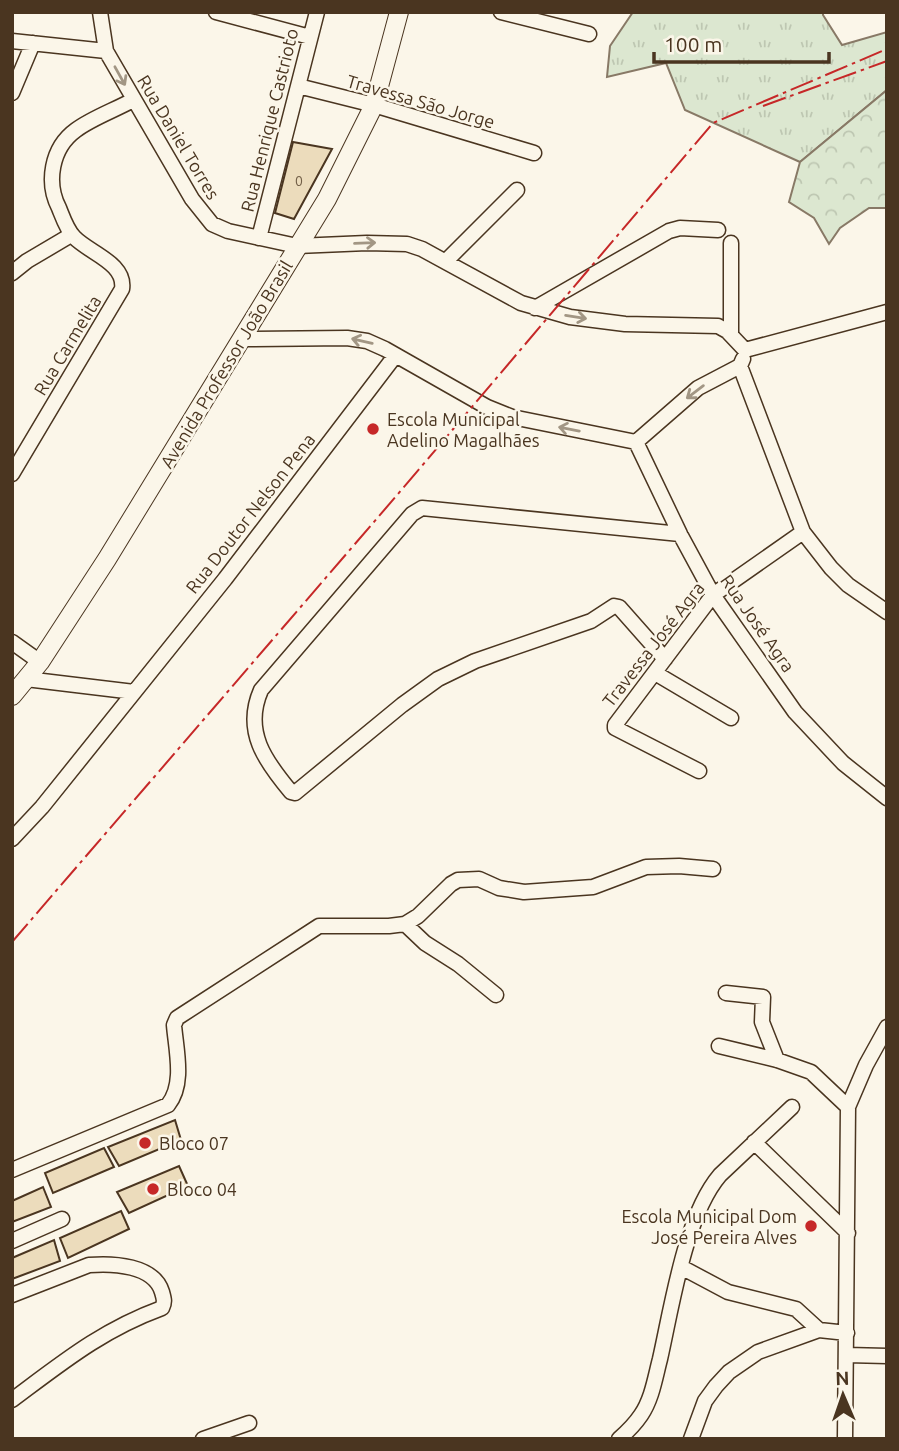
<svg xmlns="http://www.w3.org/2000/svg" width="899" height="1451" font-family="Ubuntu,sans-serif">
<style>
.grass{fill:url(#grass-tufts);stroke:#887966;stroke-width:2}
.forest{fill:url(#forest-crowns);stroke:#887966;stroke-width:2}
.building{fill:#ecdcbc;stroke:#4a3520;stroke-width:2}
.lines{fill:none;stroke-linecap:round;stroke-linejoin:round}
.minor-casing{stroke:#4a3520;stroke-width:17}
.major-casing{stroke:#4a3520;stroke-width:20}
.minor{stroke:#fbf6e9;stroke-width:14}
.major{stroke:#fbf6e9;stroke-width:18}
.power{stroke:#c62828;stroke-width:2;stroke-dasharray:24 5 3.5 5;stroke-linecap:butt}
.oneway{stroke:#a29684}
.poi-dot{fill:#c62828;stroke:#fbf6e9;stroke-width:2.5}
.labels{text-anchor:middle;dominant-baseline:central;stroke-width:5;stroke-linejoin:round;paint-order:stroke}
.number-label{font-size:14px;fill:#725f47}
.street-label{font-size:18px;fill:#4a3520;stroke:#fbf6e9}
.poi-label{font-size:18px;fill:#4a3520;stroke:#fbf6e9;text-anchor:start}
</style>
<defs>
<pattern id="grass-tufts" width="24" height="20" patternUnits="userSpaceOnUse" patternTransform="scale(1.75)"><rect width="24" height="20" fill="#dce7d0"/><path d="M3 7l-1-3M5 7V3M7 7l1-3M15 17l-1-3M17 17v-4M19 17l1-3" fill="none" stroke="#bec7b2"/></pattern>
<pattern id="forest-crowns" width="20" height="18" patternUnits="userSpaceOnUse" patternTransform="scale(1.75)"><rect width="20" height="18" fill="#dce7d0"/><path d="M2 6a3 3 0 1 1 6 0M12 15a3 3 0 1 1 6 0" fill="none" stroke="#bec7b2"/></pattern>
</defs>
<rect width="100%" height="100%" fill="#fbf6e9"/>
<path class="grass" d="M633,12h190v3l19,30 45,-13v58l-87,72 -115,-52 -19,-47 -59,14 3,-31z"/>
<path class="forest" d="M887,90v118h-18l-29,20 -11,16 -15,-26 -25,-16 11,-40z"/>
<path class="building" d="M293,142l39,7 -38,70 -19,-6z
M175,1120l6,20 -62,26 -11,-19z
M104,1148l10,19 -61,26 -8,-20z
M179,1166l9,20 -59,27 -12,-21z
M43,1187l8,20 -39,15v-21z
M121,1211l8,18 -61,29 -8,-20z
M54,1240l6,21 -48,18v-21z"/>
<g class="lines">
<defs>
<path id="minor" d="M100,12l6,39 86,148 20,25 16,7 69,15 70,-3 40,1 15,5 99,54 49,14 55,7 93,2 9,5 18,19
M216,12l94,25
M501,12l88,22
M12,41l94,10
M298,86l76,19 160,48
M12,93l21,-50
M259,238l58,-226
M731,243v92
M446,261l71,-71
M12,273l15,-12 44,-26
M535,308l134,-77 11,-3 38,2
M243,339l104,-1 20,3 18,8 102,58 25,10 124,25
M745,350l142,-38
M740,366l63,166 28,36 17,17 39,27
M636,442l44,92 33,61 82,117 48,51 44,35
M636,442l62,-54 42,-22 3,-7
M12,474l110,-185c4,-26 -33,-36 -48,-52 -7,-7 -11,-19 -15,-29 -13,-25 -8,-60 17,-78 16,-12 39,-20 57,-30
M12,642l28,20
M665,659l-46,-52 -5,-1 -23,15 -116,40 -37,18 -36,26 -107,88 -4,-1c-26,-31 -48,-61 -30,-102l151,-176 10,-6 258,26
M655,673l76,45
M26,679l108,13
M699,771l-84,-43v-3l98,-130 90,-63
M12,839l30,-32 183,-228 170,-223
M405,924l20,19 33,21 38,31
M726,993l37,4 -1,25 15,38
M719,1046l58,14 34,12 37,35
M754,1142l94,91
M12,1170l156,-65c17,-21 8,-55 6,-80l3,-7 142,-92h70l16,-2 13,-8 33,-32 7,-4 21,-1 20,9 25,4 69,-5 53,-20 33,-1 34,3
M12,1241l50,-22
M681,1267l47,25 68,17 23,21
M12,1295l77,-30c24,-2 65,0 73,27 2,7 3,10 0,16 -60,22 -99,54 -150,92
M847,1355l40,1
M203,1439l46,-16
M619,1439c8,-7 16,-15 22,-24 11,-16 14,-37 19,-56 12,-53 25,-143 60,-184l72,-68
M691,1439l14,-38 11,-15 13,-14 29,-20 61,-22 28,3
M845,1439l3,-332 18,-42 21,-38"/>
<path id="major" d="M12,696l28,-34 67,-103 220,-360 47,-94 25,-93"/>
</defs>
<use href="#minor" class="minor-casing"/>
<use href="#major" class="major-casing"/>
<use href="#minor" class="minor"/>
<use href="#major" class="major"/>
<path class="power" d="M763,106l124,-45
M12,942l386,-448 315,-371 174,-74"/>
</g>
<defs><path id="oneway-shaft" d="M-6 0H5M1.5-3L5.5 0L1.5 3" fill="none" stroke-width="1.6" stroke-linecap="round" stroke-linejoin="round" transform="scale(1.75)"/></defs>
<g class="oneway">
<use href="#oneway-shaft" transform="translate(120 76) rotate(61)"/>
<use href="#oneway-shaft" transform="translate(365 243) rotate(-2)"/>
<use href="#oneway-shaft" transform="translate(576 317) rotate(9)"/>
<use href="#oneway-shaft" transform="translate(362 341) rotate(-167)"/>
<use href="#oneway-shaft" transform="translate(695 392) rotate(143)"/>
<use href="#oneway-shaft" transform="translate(569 429) rotate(-169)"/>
</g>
<g class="poi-dot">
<circle cx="373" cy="429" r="7"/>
<circle cx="145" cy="1143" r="7"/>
<circle cx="153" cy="1189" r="7"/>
<circle cx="811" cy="1226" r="7"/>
</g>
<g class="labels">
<g class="number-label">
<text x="299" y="181">0</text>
</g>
<g class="street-label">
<text transform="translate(421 101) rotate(16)">Travessa São Jorge</text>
<text transform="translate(269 120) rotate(-76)">Rua Henrique Castrioto</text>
<text transform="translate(179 137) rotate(59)">Rua Daniel Torres</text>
<text transform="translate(67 345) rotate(-59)">Rua Carmelita</text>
<text transform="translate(226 364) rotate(-59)">Avenida Professor João Brasil</text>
<text transform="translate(250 513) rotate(-52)">Rua Doutor Nelson Pena</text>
<text transform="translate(758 623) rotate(55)">Rua José Agra</text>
<text transform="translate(653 644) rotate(-52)">Travessa José Agra</text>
</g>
<g class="poi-label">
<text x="387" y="419">Escola Municipal<tspan x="387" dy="21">Adelino Magalhães</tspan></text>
<text x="159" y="1143">Bloco 07</text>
<text x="167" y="1189">Bloco 04</text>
<text x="797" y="1216" text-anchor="end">Escola Municipal Dom<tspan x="797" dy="21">José Pereira Alves</tspan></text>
</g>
</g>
<rect width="899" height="1451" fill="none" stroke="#4a3520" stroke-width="28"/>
<g transform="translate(843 1395) rotate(358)" stroke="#fbf6e9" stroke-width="5" paint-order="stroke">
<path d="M0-5L12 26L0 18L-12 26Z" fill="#4a3520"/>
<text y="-10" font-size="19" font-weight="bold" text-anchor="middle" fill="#4a3520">N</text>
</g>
<path d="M654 52v10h175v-10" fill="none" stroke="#4a3520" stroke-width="3.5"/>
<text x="664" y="52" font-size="21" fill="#4a3520" stroke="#fbf6e9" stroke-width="5" paint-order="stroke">100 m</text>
</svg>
